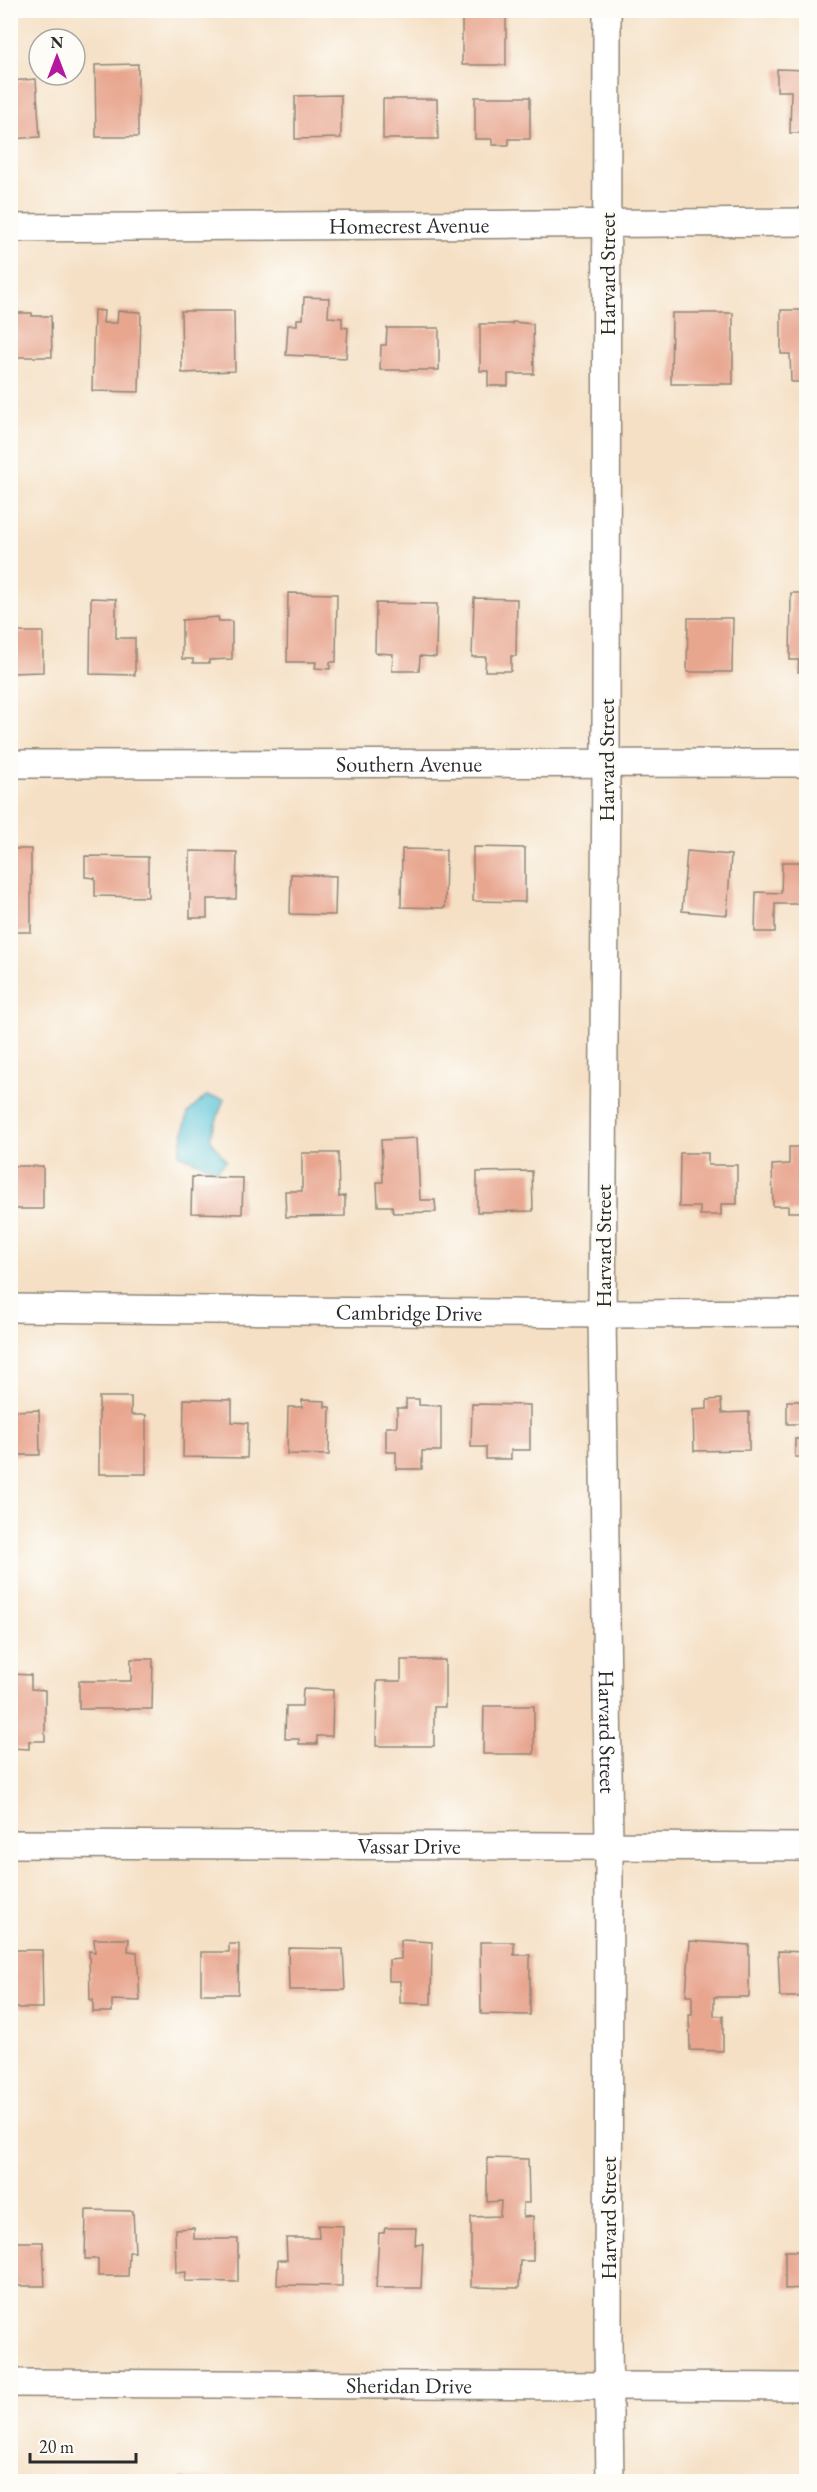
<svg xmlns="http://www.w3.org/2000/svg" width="817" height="2492" font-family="'EB Garamond',serif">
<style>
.water{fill:#5cc4d8;stroke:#447882;stroke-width:1.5}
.building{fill:#e8a68f}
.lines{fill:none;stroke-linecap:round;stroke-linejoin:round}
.street-casing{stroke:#908678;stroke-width:30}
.street{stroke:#fff;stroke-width:27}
.labels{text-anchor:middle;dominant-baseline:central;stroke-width:6;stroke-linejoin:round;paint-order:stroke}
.street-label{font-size:22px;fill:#2b2b2b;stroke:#fdfcf7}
</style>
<rect width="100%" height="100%" fill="#fdfcf7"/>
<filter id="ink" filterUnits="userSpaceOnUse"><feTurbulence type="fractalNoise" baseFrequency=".0167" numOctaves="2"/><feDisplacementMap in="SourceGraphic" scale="12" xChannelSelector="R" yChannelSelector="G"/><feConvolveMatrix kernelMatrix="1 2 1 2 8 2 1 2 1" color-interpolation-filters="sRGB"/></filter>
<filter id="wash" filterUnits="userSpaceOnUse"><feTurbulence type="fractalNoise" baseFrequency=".008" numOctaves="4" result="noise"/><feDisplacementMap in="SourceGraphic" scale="24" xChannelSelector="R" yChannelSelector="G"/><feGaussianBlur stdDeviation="1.35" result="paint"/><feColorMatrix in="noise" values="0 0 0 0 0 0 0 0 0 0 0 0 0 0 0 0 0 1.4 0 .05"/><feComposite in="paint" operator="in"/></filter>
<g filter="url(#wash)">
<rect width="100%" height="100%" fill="#f5e0c5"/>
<path class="water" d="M206,1096l18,3 -14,39 16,23 -9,9 -38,-16 9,-41z"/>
<g id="blocks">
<path class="building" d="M462,10h44v55h-44z
M138,64v73h-42l-1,-72z
M777,69l29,1v63h-16l1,-42h-14z
M36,79l4,58 -30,2v-58z
M341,95v43l-46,1v-43z
M475,97h55v42h-21v6h-17v-6h-17z
M383,99h54l1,40h-55z
M304,297l25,1 -1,19 14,1v9l6,1 -2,30 -60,-3 2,-30h9v-6h6z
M94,310l10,1 -1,12h14l1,-12 23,1 -2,80 -47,-1z
M781,310h25v72h-15l-1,-28h-9z
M181,311h53l1,60 -53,2z
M14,313h18v3h19l1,41h-42v-41h4z
M672,313h61v71h-62z
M512,322l21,2 1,50h-26v12h-20v-15h-8v-47h32z
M387,328h52v42h-59l1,-25h5z
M288,593l49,1 -1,68h-6v7l-15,-1 1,-6h-29z
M791,593h15v79h-8l1,-12h-9z
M91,598l25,1v39h19v37l-45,-1z
M474,598l43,1 -1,57h-5v15h-26l1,-14h-14z
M376,603l61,1 -1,53 -16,-1 -1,15h-27l1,-17 -18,-1z
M218,617l1,4h13v38l-23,1v3h-16v-4h-11v-39z
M688,618h45l-1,54h-45z
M10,632h33v40l-33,1z
M473,847l52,1v54l-52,-1z
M10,849h21v83h-21z
M402,849l44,1 -1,58 -44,-1z
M190,851l47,1 -1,47h-29v19h-17z
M687,851l44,4 -4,60 -45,-4z
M85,856l63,1v40l-53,-1v-18l-10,-1z
M782,862h24v42h-31v28h-20l1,-40 25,1z
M291,874l45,2 -1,39 -45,-1z
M417,1138l3,62h15l1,12 -43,1 -1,-7h-14l-1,-24h6l-2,-42z
M789,1147h17v65h-18v-6h-15l-1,-41 17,-1z
M302,1153h36l1,44 6,-1v20l-59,1 -1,-26h17z
M680,1153h28v12h29v39h-16v11h-21v-8h-21z
M10,1166h33v43h-33z
M532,1171l1,40 -56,1v-40z
M192,1177l51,1 -1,36 -51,-1z
M99,1397h32v18h15v59h-47z
M184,1399l48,1v22l16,1 -1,35 -64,-1z
M406,1399h13v6l22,1v45h-19v18h-26v-17h-10v-25h11v-19h9z
M721,1399l1,14 27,-1v38l-55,1 -1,-41 14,-1v-9z
M302,1400l23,1v6h5l-1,48 -42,-1 1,-47h14z
M787,1401h19v56h-11v-18h6v-15h-14z
M472,1404l58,1v45h-19v9h-25v-12h-15z
M39,1410l1,45h-30v-44z
M131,1659h22l-1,50h-73v-28h52z
M401,1660h44v47h-11v39h-58l1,-65h24z
M10,1674l21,1v14l14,1v51h-16v8l-19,-1z
M303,1689l30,1 -1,46h-15v8h-18v-5h-14l1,-33h16z
M484,1706h50v48h-51z
M94,1939h35l-1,12 9,1 3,49 -28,-1v12h-19v-12h-3l-1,-49 6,1z
M401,1940l31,2 -1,62 -31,-1v-22h-11v-21l12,-1z
M690,1941l59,4v52h-35v19h9v35l-33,-1 -1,-35h3v-19h-6z
M480,1942h34v13h16v60l-49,-1z
M229,1944h10l-1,50h-37v-42h28z
M288,1948l55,1 2,41h-56z
M10,1950h32l1,58h-33z
M778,1951l28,1v32h-4v13h-22z
M487,2158l41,1 1,44h-6v14l10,-1v45h-13l-1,27 -48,-1v-70l29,-1 1,-15 -14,1z
M86,2210l47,1 2,41h-6l-1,24h-30v-17h-13z
M318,2225l25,1 -1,60 -65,-1 1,-25h9l-1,-22h33z
M194,2228v11h44v43l-53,-1 1,-9 -10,1 -1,-44z
M385,2228h31l-1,17 8,-1 -2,44h-45l3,-55h5z
M10,2242h33l2,44h-35z
M785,2251h21v37l-21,1z
M179,2478h38v4h-38z"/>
</g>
</g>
<g filter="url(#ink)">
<use href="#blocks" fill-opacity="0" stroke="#908678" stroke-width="1.5"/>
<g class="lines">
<defs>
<g id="street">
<path id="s1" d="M607,10l-1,754 -4,550 7,532 -1,494 2,142"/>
<path id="s2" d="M10,228l796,-6"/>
<path id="s3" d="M10,764l796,-1"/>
<path id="s4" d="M10,1308l592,6 204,-1"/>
<path id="s5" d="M10,1844l796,3"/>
<path id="s6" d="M10,2383l796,4"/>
</g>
</defs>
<use href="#street" class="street-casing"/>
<use href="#street" class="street"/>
</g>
</g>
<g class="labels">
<g class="street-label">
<text stroke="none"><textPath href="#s2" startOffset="399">Homecrest Avenue</textPath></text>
<text transform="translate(607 274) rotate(-90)">Harvard Street</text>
<text transform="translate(606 760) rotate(-90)">Harvard Street</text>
<text stroke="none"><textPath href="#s3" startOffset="399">Southern Avenue</textPath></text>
<text transform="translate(603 1246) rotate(-90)">Harvard Street</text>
<text stroke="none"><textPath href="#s4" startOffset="399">Cambridge Drive</textPath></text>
<text stroke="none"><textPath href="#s1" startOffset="1722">Harvard Street</textPath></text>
<text stroke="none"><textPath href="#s5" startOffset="399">Vassar Drive</textPath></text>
<text transform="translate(608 2218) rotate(-90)">Harvard Street</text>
<text stroke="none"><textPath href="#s6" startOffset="399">Sheridan Drive</textPath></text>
</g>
</g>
<rect width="817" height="2492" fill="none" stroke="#fdfcf7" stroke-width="36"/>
<g transform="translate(57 57)"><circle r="28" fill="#fdfcf7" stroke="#a9a8a5" stroke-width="1.5"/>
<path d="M0-4.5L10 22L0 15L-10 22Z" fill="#b5179e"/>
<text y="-9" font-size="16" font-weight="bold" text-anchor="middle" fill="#2b2b2b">N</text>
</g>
<path d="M30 2453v9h106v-9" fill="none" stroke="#2b2b2b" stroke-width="3"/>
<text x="39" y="2453" font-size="18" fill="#2b2b2b" stroke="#fdfcf7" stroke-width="4.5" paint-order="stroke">20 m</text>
</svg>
